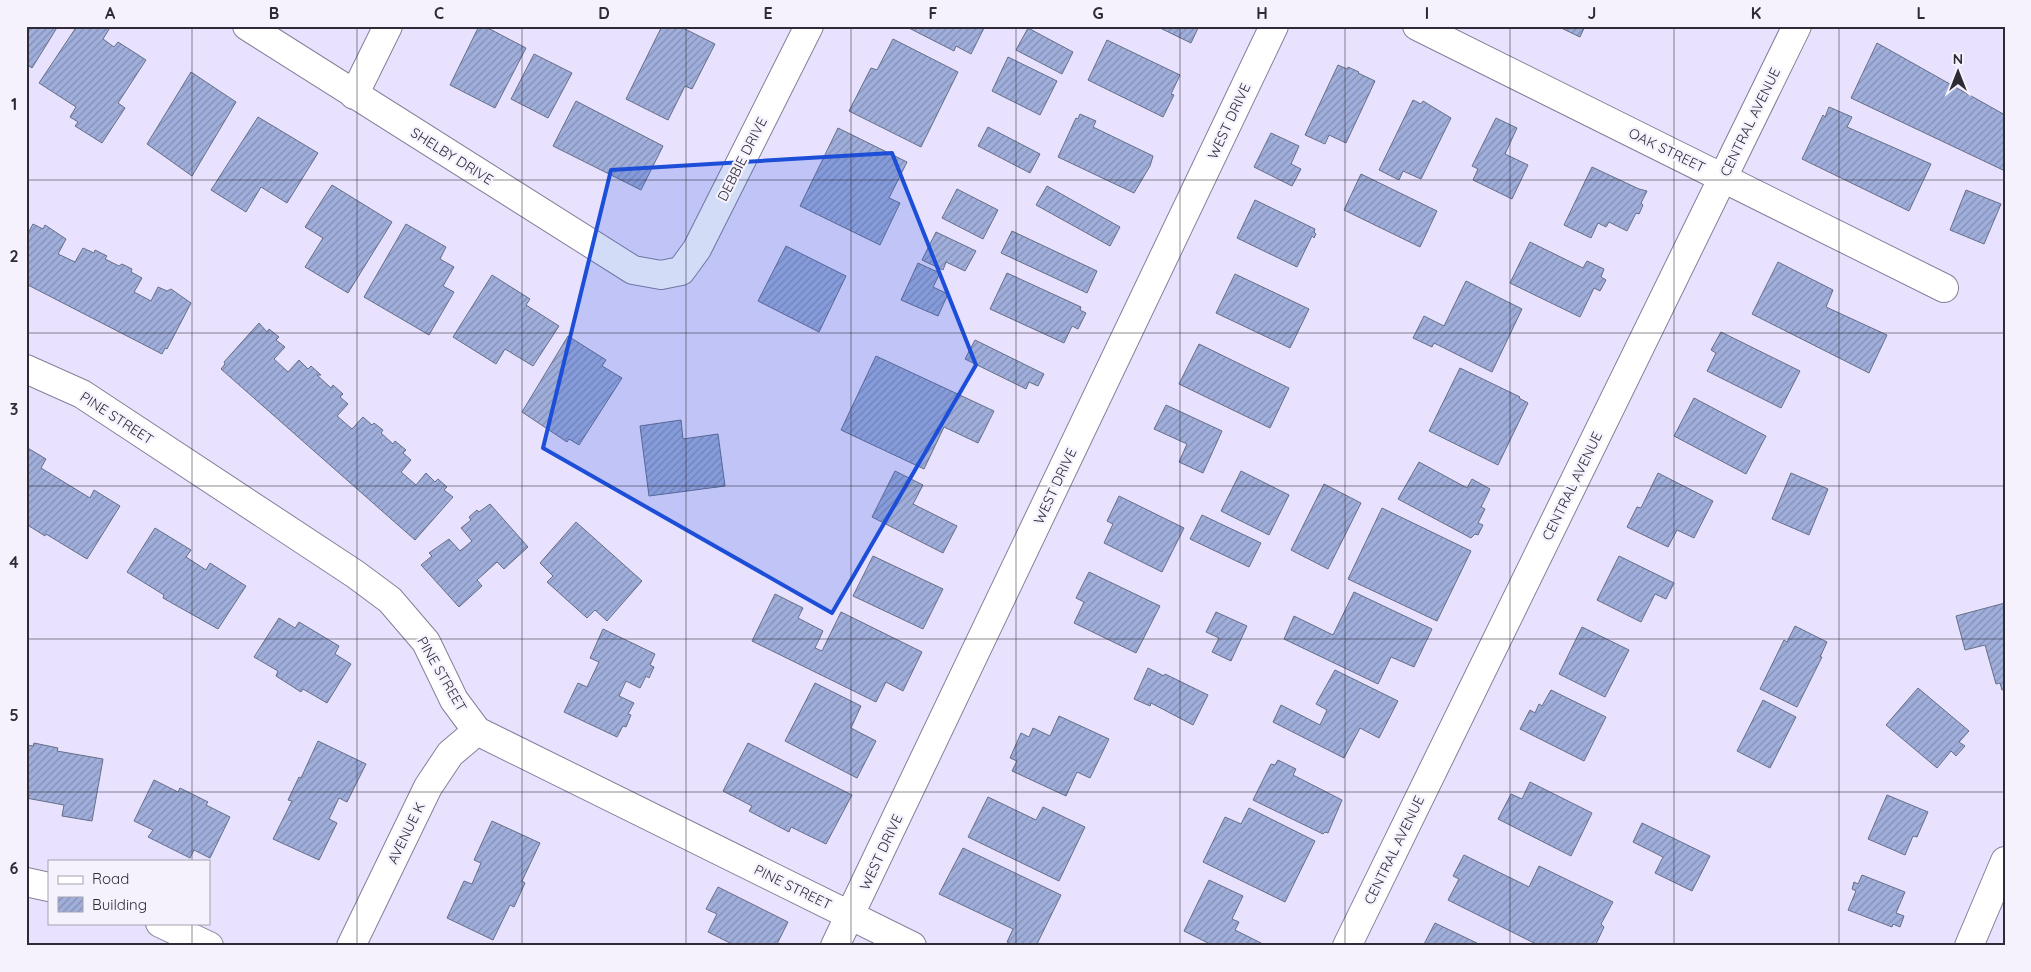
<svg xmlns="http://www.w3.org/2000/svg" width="2031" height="972" font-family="Quicksand,sans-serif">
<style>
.building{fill:url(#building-hatch);stroke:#666e87}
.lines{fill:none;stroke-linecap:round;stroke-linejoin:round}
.minor-casing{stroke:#867f99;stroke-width:30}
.minor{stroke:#fff;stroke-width:28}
.marked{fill:#1d4ed8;fill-opacity:0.2;stroke:#1d4ed8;stroke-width:4;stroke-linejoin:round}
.grid{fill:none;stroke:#2e2b36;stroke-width:1;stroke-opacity:0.55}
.labels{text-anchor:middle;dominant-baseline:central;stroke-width:4.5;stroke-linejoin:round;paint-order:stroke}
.street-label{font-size:14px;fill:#2e2b36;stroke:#f5f2fe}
.neatline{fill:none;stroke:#2e2b36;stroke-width:2}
.grid-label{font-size:16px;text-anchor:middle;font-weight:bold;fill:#2e2b36}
</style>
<defs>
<pattern id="building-hatch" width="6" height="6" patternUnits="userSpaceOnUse" patternTransform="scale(1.25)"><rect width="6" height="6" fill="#a0aedb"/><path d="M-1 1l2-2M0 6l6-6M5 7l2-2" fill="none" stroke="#838eb2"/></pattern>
</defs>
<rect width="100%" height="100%" fill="#e9e2ff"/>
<path class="building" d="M26,26h32l-26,42 -6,-4z
M77,26h34l-8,13 11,8 4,-5 28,18 -28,43 7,5 -23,35 -27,-17 3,-4 -8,-5 6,-10 -37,-24z
M479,26h5l42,22 -31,60 -45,-23z
M662,26h17l36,18 -23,45 -7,-3 -17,34 -42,-21z
M905,26h80l-14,28 -15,-8 -2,5z
M1156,26h43l-8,17z
M1557,26h28l-5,11z
M1028,28l45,24 -11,22 -46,-24z
M893,39l65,33 -37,75 -72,-36 22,-43 6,2z
M1107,40l73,35 -9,19 3,1 -11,22 -75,-37z
M1877,43l128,72v56l-154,-73z
M534,54l38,19 -24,45 -37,-19z
M1008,57l49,24 -17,34 -48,-24z
M1338,65l9,4 1,-2 11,5 -1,1 17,8 -29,62 -17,-8 -4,9 -20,-9z
M191,72l45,30 -44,74 -45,-32z
M1413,100l8,4 2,-3 28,17 -30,61 -18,-8 -4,9 -20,-10z
M576,101l87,45 -22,44 -88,-44z
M1829,107l23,10 -5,10 84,37 -22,47 -107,-52 21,-44 2,2z
M1080,114l16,7 -3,6 60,29 -3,10 -16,27 -76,-36 18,-39 2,1z
M258,117l60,36 -31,50 -26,-16 -15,25 -35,-22z
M1496,118l21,10 -12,26 23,11 -16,34 -39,-19 5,-11 -6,-3z
M988,127l52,27 -10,19 -52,-27z
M838,128l69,34 -18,36 11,5 -20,42 -80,-39z
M1271,133l28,13 -8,18 10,5 -9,17 -38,-19z
M1592,167l47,22 8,2 -6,12 2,2 -4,9 -3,-1 -9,18 -18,-9 -3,5 -8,-4 -7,15 -27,-13z
M1361,174l76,37 -17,36 -76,-37z
M332,185l60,37 -44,71 -43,-26 18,-29 -18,-11z
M1047,186l73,41 -10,19 -74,-41z
M957,189l41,21 -15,29 -41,-21z
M1966,190l35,14 -17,40 -34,-14z
M1255,200l60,29 -1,3 2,2 -2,4 -2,-2 -15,31 -60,-29z
M33,224l10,5 2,-4 21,14 -8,15 17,8 8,-14 11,5 1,-3 12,6 -2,3 14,7 3,-2 10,5 -1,3 11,6 -8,14 17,9 7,-14 9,4 4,-2 20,14 -24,46 -2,-1 -3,6 -136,-70v-47z
M406,224l40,23 -6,12 14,8 -11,19 11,6 -25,43 -65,-38z
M1012,231l85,40 -10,22 -86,-40z
M936,232l40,19 -11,20 -19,-9 -3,8 -21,-10z
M1530,242l53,26 4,-7 17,8 -3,8 5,3 -6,11 -6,-3 -14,29 -70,-34z
M786,246l60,30 -27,56 -61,-31z
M1778,262l55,28 -7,17 61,28 -18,38 -117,-59z
M918,263l22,10 -7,14 15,7 -10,22 -37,-16z
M1007,273l74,34 -1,3 6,3 -8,16 -6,-3 -8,17 -74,-34z
M1235,274l74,35 -19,39 -74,-35z
M492,275l38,24 -4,6 33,21 -26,40 -28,-17 -9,15 -43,-27z
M1466,281l56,28 -30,63 -58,-29 -2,4 -19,-9 11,-22 20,10z
M259,323l8,9 2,-3 10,8 -3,3 9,7 -11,12 14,13 11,-12 9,9 3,-3 10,9h-4l14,13 2,-3 10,9 -3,3 8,7 -11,12 15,13 11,-12 9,8 2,-2 9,7 -2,3 12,11 2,-3 11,9 -3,3 8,7 -10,12 15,13 10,-12 9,9 3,-3 9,8 -3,3 9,7 -38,43 -194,-171 4,-5 -1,-2z
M1721,332l79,39 -19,37 -74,-37 9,-18 -5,-3z
M568,336l38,24 -4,6 20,12 -43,67 -10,-6 -2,3 -45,-30z
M975,340l69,34 -6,12 -9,-4 -3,7 -61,-30z
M1199,344l90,44 -19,40 -91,-44z
M876,356l118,55 -16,32 -34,-16 -20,42 -83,-39z
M1460,368l60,29 -1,1 9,5 -30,62 -69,-34z
M1694,398l72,38 -20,38 -72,-38z
M1166,405l56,26 -19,42 -24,-11 8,-18 -33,-15z
M681,420l2,19 35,-5 7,52 -76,10 -9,-70z
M26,447l20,12 -5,9 49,30 4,-8 26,16 -33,53 -41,-25 -1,2 -19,-12 2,-3 -2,-2z
M1419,462l48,26 5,-9 18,10 -9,18 4,2 -7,14 5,2 -5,10 -3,-1 -4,4 -73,-39z
M895,471l28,14 -10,19 44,22 -14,27 -71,-36z
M1241,471l48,24 -20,40 -48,-24z
M1658,473l55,28 -19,37 -17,-8 -9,17 -41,-20 10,-20 4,1z
M1791,473l37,16 -19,46 -37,-16z
M1324,484l37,19 -33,66 -37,-19z
M1119,496l65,32 -22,44 -58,-29 9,-19 -6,-3z
M490,504l38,43 -24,22 -7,-7 -20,18 5,6 -23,21 -38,-42 11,-9 -3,-3 20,-14 11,12 12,-10 -11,-13 10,-8 -2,-3 8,-7 2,2z
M1382,508l89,43 -34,70 -89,-42z
M1202,515l59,28 -12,24 -59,-28z
M576,522l66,59 -35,40 -12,-11 -8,8 -40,-36 6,-6 -13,-13z
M155,528l36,22 -5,7 20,13 4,-7 36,23 -28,43 -55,-31 1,-3 -37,-23z
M873,556l70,33 -20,40 -70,-33z
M1619,556l55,27 -8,16 -11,-5 -14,28 -44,-22z
M1089,572l71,34 -24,47 -62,-30 10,-21 -8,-4z
M1354,592l78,37 -18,38 -23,-10 -13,27 -94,-45 10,-23 39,19z
M775,594l28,14 -5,10 25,13 -8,17 7,3 19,-39 81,40 -19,39 -17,-9 -10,20 -124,-61z
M2005,603v86l-3,1 -2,-7 -4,1 -11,-39 -20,5 -9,-34z
M1216,612l31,14 -16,35 -19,-9 7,-14 -13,-6z
M279,618l16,10 4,-6 40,24 -4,8 16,10 -24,39 -24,-14 -2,3 -25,-16 2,-5 -24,-14z
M1795,626l32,16 -7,15h2l-25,50 -37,-18 24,-49 3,2z
M1582,627l47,23 -24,47 -46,-23z
M603,629l52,25 -5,11 4,2 -5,11 -3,-2 -6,12 -14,-7 -7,15 15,7 -6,11 3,1 -5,12 -3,-1 -6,11 -53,-25 14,-29 9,4 12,-25 -9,-4z
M1148,668l16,8 1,-2 43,21 -15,30 -42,-22 -1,3 -16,-7z
M1335,670l63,31 -19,37 -19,-10 -16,30 -71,-36 8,-17 39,20 7,-15 -11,-6z
M815,683l46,23 -10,22 25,13 -19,37 -72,-37z
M1918,688l51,43 -10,11 6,4 -9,10 -5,-5 -14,17 -51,-43z
M1551,690l55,27 -22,44 -64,-32 10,-19 5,3 4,-9 3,2z
M1763,700l33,17 -26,51 -33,-17z
M1059,716l50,23 -19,39 -13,-6 -11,24 -54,-25 5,-10 -7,-3 11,-25 8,4 4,-9 17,8z
M318,741l48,23 -19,38 -8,-4 -10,21 8,4 -18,37 -46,-21 19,-38 -4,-1 11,-23 2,1z
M34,743l24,5 -1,3 46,8 -11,62 -30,-5 2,-11 -38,-7v-53l7,1z
M748,743l104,52 -26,49 -35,-17 -2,5 -40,-21 3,-5 -29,-15z
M1278,760l18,9 -3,6 49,25 -14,33 -3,-1 -2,2 -70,-34 18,-36 4,1z
M154,780l24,12 2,-4 28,14 -2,3 24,12 -20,41 -16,-8 -4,8 -42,-21 5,-7 -19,-9z
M1530,782l62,31 -21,43 -73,-37 13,-25 11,5z
M1887,795l41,17 -11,25 -4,-1 -8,19 -37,-16z
M988,797l48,23 7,-13 42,20 -26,54 -91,-44z
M1249,808l66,33 -30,61 -82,-40 22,-45 16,7z
M492,821l48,22 -18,38 3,2 -11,24 -4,-2 -17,35 -46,-22 17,-37 8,3 9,-21 -7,-3z
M1642,823l68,33 -18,35 -37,-18 8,-16 -30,-15z
M963,848l98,47 -25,51h-21l-8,-4 6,-13 -74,-35z
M1464,855l65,32 10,-21 74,36 -12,22 3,3 -9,19h-55l-92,-46 11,-21 -6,-3z
M1862,875l43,17 -9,21 8,3 -4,11 -7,-3 -1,3 -44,-17 8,-19 -4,-2 2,-7 4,2z
M1209,880l34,16 -11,23 7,3 -4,8 32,16h-53l-30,-15z
M718,887l70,35 -12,24h-40l-28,-14 9,-18 -11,-5z
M1435,923l48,23h-60z"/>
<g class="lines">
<defs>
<path id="minor" d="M247,26l386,244 28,5 20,-4 16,-22 112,-223
M1417,26l527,262
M354,95l34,-69
M26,369l56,25 273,180 35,26 36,42 28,58 23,31 435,215
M26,882l23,5
M160,923l49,23
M351,946l77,-159 22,-33 27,-23
M835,946l439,-920
M1347,946l450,-920
M1969,946l36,-85"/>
</defs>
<use href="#minor" class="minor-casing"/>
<use href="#minor" class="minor"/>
</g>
<path class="marked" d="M892,153l84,212 -144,248 -289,-165 68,-278z"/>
<path class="grid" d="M192,26v835M357,26v920M522,26v920M686,26v920M851,26v920M1016,26v920M1180,26v920M1345,26v920M1510,26v920M1674,26v920M1839,26v920M26,180h1979M26,333h1979M26,486h1979M26,639h1979M26,792h1979M192,923v23"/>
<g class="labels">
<g class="street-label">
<text transform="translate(1229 121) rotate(-65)">WEST DRIVE</text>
<text transform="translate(1750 122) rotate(-64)">CENTRAL AVENUE</text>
<text transform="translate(1667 150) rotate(26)">OAK STREET</text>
<text transform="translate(452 156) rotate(32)">SHELBY DRIVE</text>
<text transform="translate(742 159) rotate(-63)">DEBBIE DRIVE</text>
<text transform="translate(117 418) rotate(33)">PINE STREET</text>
<text transform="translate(1055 486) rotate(-65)">WEST DRIVE</text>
<text transform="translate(1572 486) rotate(-64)">CENTRAL AVENUE</text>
<text transform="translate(442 674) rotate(60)">PINE STREET</text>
<text transform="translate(406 833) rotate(-64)">AVENUE K</text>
<text transform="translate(1394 850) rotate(-64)">CENTRAL AVENUE</text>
<text transform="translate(881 852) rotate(-65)">WEST DRIVE</text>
<text transform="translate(793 887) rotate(26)">PINE STREET</text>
</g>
</g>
<rect width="2031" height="972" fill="none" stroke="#f5f2fe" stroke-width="55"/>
<rect x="48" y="860" width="162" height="65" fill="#f5f2fe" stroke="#a5a2ae"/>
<rect x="58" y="876" width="25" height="8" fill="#ffffff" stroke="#a5a2ae"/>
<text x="92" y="884" font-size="15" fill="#2e2b36">Road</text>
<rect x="58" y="897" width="25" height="15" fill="url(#building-hatch)" stroke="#a5a2ae"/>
<text x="92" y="910" font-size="15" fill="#2e2b36">Building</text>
<g transform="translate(1958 72)" stroke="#f5f2fe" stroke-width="4" paint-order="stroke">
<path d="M0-4L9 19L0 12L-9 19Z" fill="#2e2b36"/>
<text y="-8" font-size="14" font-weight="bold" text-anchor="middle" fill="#2e2b36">N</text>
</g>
<rect x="28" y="28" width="1976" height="916" class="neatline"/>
<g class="grid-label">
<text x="110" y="19">A</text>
<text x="274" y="19">B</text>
<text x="439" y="19">C</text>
<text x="604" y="19">D</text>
<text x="768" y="19">E</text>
<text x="933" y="19">F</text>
<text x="1098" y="19">G</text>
<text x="1262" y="19">H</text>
<text x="1427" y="19">I</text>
<text x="1592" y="19">J</text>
<text x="1756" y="19">K</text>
<text x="1921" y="19">L</text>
<text x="14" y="110">1</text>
<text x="14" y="262">2</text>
<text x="14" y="415">3</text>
<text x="14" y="568">4</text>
<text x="14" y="721">5</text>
<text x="14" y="874">6</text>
</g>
</svg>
